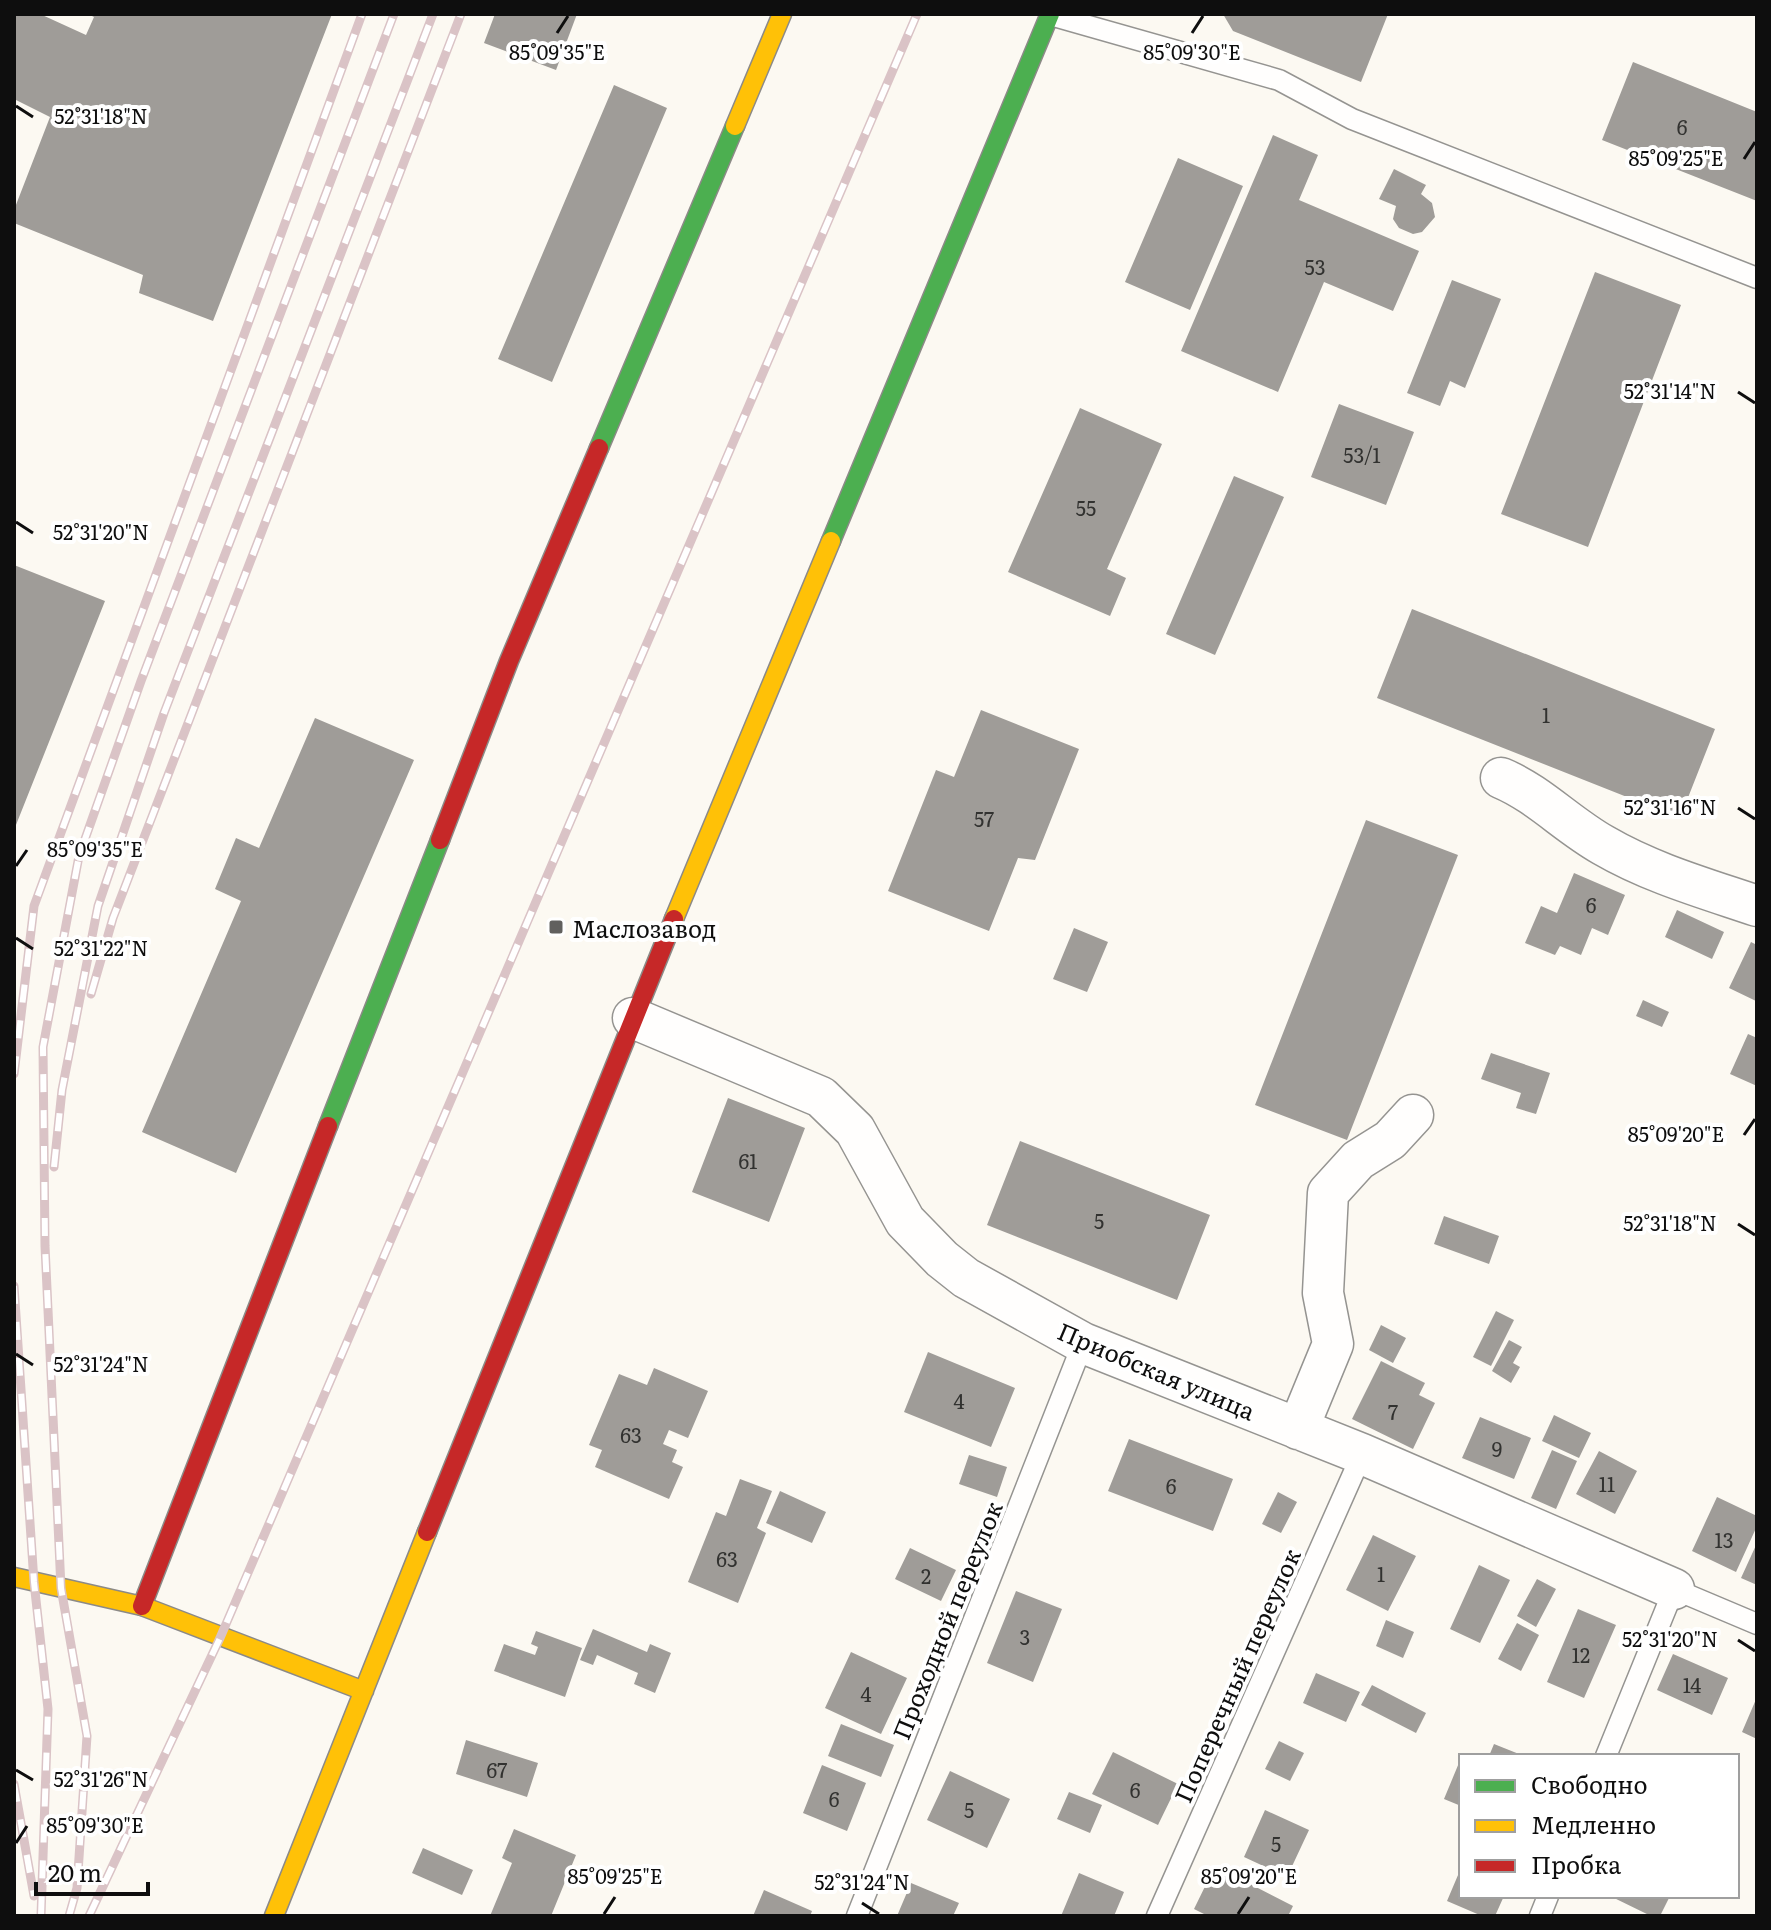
<svg xmlns="http://www.w3.org/2000/svg" width="1771" height="1930" font-family="Literata,serif">
<style>
.building{fill:#9f9c98}
.lines{fill:none;stroke-linecap:round;stroke-linejoin:round}
.lane-casing{stroke:#959491;stroke-width:23}
.street-casing{stroke:#959491;stroke-width:43}
.fast-casing{stroke:#8c8a87;stroke-width:21}
.slow-casing{stroke:#8c8a87;stroke-width:21}
.jam-casing{stroke:#8c8a87;stroke-width:21}
.lane{stroke:#fffefd;stroke-width:20}
.street{stroke:#fffefd;stroke-width:40}
.fast{stroke:#4caf50;stroke-width:18}
.slow{stroke:#ffc107;stroke-width:18}
.jam{stroke:#c62828;stroke-width:18}
.rail-casing{stroke:#dac3c6;stroke-width:9}
.rail{stroke:#fff;stroke-width:6;stroke-dasharray:18;stroke-linecap:butt}
.ticks{fill:none;stroke:#0e0e0e;stroke-width:3}
.poi-dot{fill:#61605e;stroke:#fff;stroke-width:3}
.labels{text-anchor:middle;dominant-baseline:central;stroke-width:8;stroke-linejoin:round;paint-order:stroke}
.number-label{font-size:20px;fill:#323230}
.poi-label{font-size:24px;fill:#0e0e0e;stroke:#fff;text-anchor:start}
.street-label{font-size:24px;fill:#0e0e0e;stroke:#fff}
.ticks-label{font-size:20px;text-anchor:middle;fill:#0e0e0e;stroke:#fff;stroke-width:8;stroke-linejoin:round;paint-order:stroke}
</style>
<rect width="100%" height="100%" fill="#fcf9f2"/>
<path class="building" d="M14,14h26l46,21 8,-18 -6,-3h244l-119,307 -74,-28 4,-18 -129,-52v-13l36,-93 -36,-18z
M495,14h82l-21,56 -72,-27z
M1223,14h165l-27,68 -128,-51z
M1633,62l124,50v89l-155,-61z
M614,85l53,23 -115,274 -54,-23z
M1273,135l45,20 -19,45 120,51 -26,60 -69,-29 -46,110 -97,-41z
M1178,158l65,28 -53,124 -65,-28z
M1394,169l32,16 -5,9 11,9 3,14 -13,15 -9,2 -14,-6 -6,-9 3,-13 -17,-7z
M1595,272l86,33 -93,242 -87,-33z
M1452,280l49,19 -36,89 -15,-7 -10,25 -33,-13z
M1339,404l75,28 -28,73 -75,-28z
M1080,408l82,36 -55,125 19,9 -16,38 -102,-44z
M1234,476l50,21 -69,158 -49,-21z
M14,565l91,36 -91,229z
M1412,609l303,120 -35,89 -303,-120z
M981,710l98,39 -44,111 -17,-2 -29,73 -101,-40 48,-121 18,7z
M315,718l99,42 -178,413 -94,-41 99,-231 -26,-12 21,-51 23,10z
M1366,820l92,35 -111,285 -92,-35z
M1574,873l51,22 -17,40 -16,-7 -11,27 -21,-9 -5,9 -30,-12 16,-37 16,7z
M1677,910l47,22 -12,27 -47,-22z
M1074,928l34,14 -21,50 -34,-13z
M1751,942l6,3 -1,56 -27,-13z
M1643,1000l26,12 -7,15 -26,-11z
M1748,1034l9,4v48l-27,-12z
M1491,1053l59,20 -14,41 -20,-6 5,-15 -40,-14z
M728,1098l77,30 -36,94 -77,-30z
M1020,1141l190,74 -33,85 -190,-75z
M1444,1216l55,20 -10,28 -55,-20z
M1496,1311l18,9 -23,46 -18,-9z
M1381,1325l25,13 -13,25 -24,-13z
M1509,1340l13,7 -9,16 7,4 -9,16 -19,-12z
M928,1352l87,36 -24,59 -87,-35z
M1381,1361l44,22 -6,12 16,8 -22,46 -61,-30z
M654,1368l54,23 -20,47 -19,-8 -6,14 14,6 -5,12 11,5 -14,32 -74,-32 7,-17 -13,-5 30,-71 28,11z
M1554,1415l37,18 -12,25 -37,-17z
M1480,1417l51,21 -17,41 -52,-21z
M1129,1439l104,40 -20,52 -105,-40z
M1552,1450l25,11 -21,48 -25,-11z
M1599,1451l38,20 -22,43 -39,-20z
M969,1455l38,12 -10,30 -38,-13z
M740,1479l32,12 -15,37 9,5 -28,70 -50,-21 28,-70 10,4z
M780,1491l46,21 -14,31 -46,-20z
M1278,1492l19,10 -16,31 -19,-9z
M1717,1497l40,19v10l-21,46 -44,-21z
M1373,1535l43,21 -28,55 -42,-21z
M1757,1543v42l-16,-7z
M910,1548l46,22 -15,31 -46,-22z
M1479,1565l31,15 -30,63 -30,-14z
M1537,1579l19,10 -20,38 -19,-11z
M1016,1591l46,18 -29,73 -46,-19z
M1578,1609l38,16 -32,73 -37,-16z
M1386,1620l28,12 -11,26 -27,-12z
M1517,1623l22,12 -18,36 -23,-12z
M593,1629l54,23 3,-8 21,9 -16,40 -21,-9 4,-11 -41,-18 -4,10 -13,-5z
M536,1631l46,17 -17,49 -71,-26 10,-27 31,11 3,-8 -7,-3z
M851,1652l56,26 -26,56 -56,-26z
M1673,1654l55,24 -16,37 -55,-25z
M1316,1673l44,19 -14,30 -43,-19z
M1372,1685l54,28 -10,20 -55,-28z
M1757,1697v42l-15,-7z
M841,1724l53,21 -13,32 -53,-21z
M466,1740l72,23 -11,34 -71,-23z
M1279,1741l25,12 -14,28 -25,-12z
M1494,1744l30,12h-35z
M1113,1752l65,32 -20,41 -66,-31z
M1461,1758v48l-17,-7z
M822,1765l44,18 -19,48 -44,-18z
M950,1771l60,28 -23,49 -60,-28z
M1069,1792l33,13 -12,28 -33,-14z
M1265,1810l44,20 -22,47 -43,-20z
M514,1829l62,26 -25,61h-61l22,-53 -10,-5z
M423,1848l50,22 -11,25 -50,-22z
M1215,1866l78,40 -5,10h-80l-14,-7z
M1461,1868v28h43l-9,20h-13l-35,-15z
M1079,1873l45,19 -10,24h-53z
M911,1883l48,20 -6,13h-56z
M764,1890l48,21 -2,5h-57z
M1610,1896h60l-10,20h-9z"/>
<g class="lines">
<defs>
<path id="lane" d="M1050,15l229,65 73,39 405,159
M1606,1756l68,-167 83,35
M857,1916l226,-573
M1157,1916l205,-462
M1540,1916l8,-20"/>
<path id="street" d="M1501,778c38,16 65,46 102,67 48,28 101,43 154,61
M633,1018l188,79 34,33 50,91 37,38 24,19 117,65 279,111 312,135
M1298,1429l35,-85 -10,-51 5,-100 30,-33 32,-20 23,-25"/>
<path id="fast" d="M599,448l136,-322
M831,541l219,-527
M328,1126l112,-286"/>
<path id="slow" d="M735,126l47,-112
M674,919l157,-378
M14,1577l128,29 222,85
M274,1916l153,-384"/>
<path id="jam" d="M440,840l69,-179 90,-213
M427,1532l247,-613
M142,1606l186,-480"/>
</defs>
<use href="#lane" class="lane-casing"/>
<use href="#street" class="street-casing"/>
<use href="#fast" class="fast-casing"/>
<use href="#slow" class="slow-casing"/>
<use href="#jam" class="jam-casing"/>
<use href="#lane" class="lane"/>
<use href="#street" class="street"/>
<use href="#fast" class="fast"/>
<use href="#slow" class="slow"/>
<use href="#jam" class="jam"/>
<defs>
<path id="rail" d="M91,994l22,-76 348,-904
M14,1074l20,-168 328,-892
M54,1167l8,-77 36,-184 66,-193 269,-699
M14,1286l20,296 14,127 -7,207
M14,1784l20,112
M69,1916l8,-28 10,-152 -26,-148 -16,-342 -2,-199 36,-191 62,-175 253,-667
M89,1916l131,-278 697,-1624"/>
</defs>
<use href="#rail" class="rail-casing"/>
<use href="#rail" class="rail"/>
</g>
<path class="ticks" d="M557,33l11,-17M1192,33l11,-17M16,106l17,11M1744,159l11,-17M1738,392l17,11M16,522l17,11M1738,808l17,11M16,866l11,-16M16,938l17,11M1744,1135l11,-16M1738,1224l17,11M16,1354l17,11M1738,1640l17,11M16,1770l17,10M16,1843l11,-17M862,1903l17,11M604,1914l11,-17M1238,1914l11,-17"/>
<rect class="poi-dot" x="548" y="919" width="16" height="16" rx="4"/>
<g class="labels">
<g class="number-label">
<text x="1682" y="126">6</text>
<text x="1315" y="266">53</text>
<text x="1362" y="454">53/1</text>
<text x="1086" y="507">55</text>
<text x="1546" y="714">1</text>
<text x="984" y="818">57</text>
<text x="1591" y="904">6</text>
<text x="748" y="1160">61</text>
<text x="1099" y="1220">5</text>
<text x="959" y="1400">4</text>
<text x="1393" y="1411">7</text>
<text x="631" y="1434">63</text>
<text x="1497" y="1448">9</text>
<text x="1607" y="1483">11</text>
<text x="1171" y="1485">6</text>
<text x="1724" y="1539">13</text>
<text x="727" y="1558">63</text>
<text x="1381" y="1573">1</text>
<text x="926" y="1575">2</text>
<text x="1025" y="1636">3</text>
<text x="1581" y="1654">12</text>
<text x="1692" y="1684">14</text>
<text x="866" y="1693">4</text>
<text x="497" y="1769">67</text>
<text x="1135" y="1789">6</text>
<text x="834" y="1798">6</text>
<text x="969" y="1809">5</text>
<text x="1276" y="1843">5</text>
</g>
<g class="poi-label">
<text x="572" y="927">Маслозавод</text>
</g>
<g class="street-label">
<text transform="translate(1157 1370) rotate(23)">Приобская улица</text>
<text transform="translate(946 1620) rotate(-68)">Проходной переулок</text>
<text transform="translate(1236 1675) rotate(-66)">Поперечный переулок</text>
</g>
</g>
<g class="ticks-label">
<text x="1192" y="60">85°09'30"E</text>
<text x="557" y="60">85°09'35"E</text>
<text x="101" y="124">52°31'18"N</text>
<text x="1676" y="166">85°09'25"E</text>
<text x="1670" y="399">52°31'14"N</text>
<text x="101" y="540">52°31'20"N</text>
<text x="1670" y="815">52°31'16"N</text>
<text x="95" y="857">85°09'35"E</text>
<text x="101" y="956">52°31'22"N</text>
<text x="1676" y="1142">85°09'20"E</text>
<text x="1670" y="1231">52°31'18"N</text>
<text x="101" y="1372">52°31'24"N</text>
<text x="1670" y="1647">52°31'20"N</text>
<text x="101" y="1787">52°31'26"N</text>
<text x="95" y="1833">85°09'30"E</text>
<text x="615" y="1884">85°09'25"E</text>
<text x="1249" y="1884">85°09'20"E</text>
<text x="862" y="1890">52°31'24"N</text>
</g>
<rect width="1771" height="1930" fill="none" stroke="#0e0e0e" stroke-width="32"/>
<rect x="1459" y="1754" width="280" height="144" fill="#ffffff" stroke="#9f9f9f" stroke-width="2"/>
<rect x="1475" y="1780" width="40" height="12" fill="#4caf50" stroke="#9f9f9f" stroke-width="2"/>
<text x="1531" y="1794" font-size="24" fill="#0e0e0e">Свободно</text>
<rect x="1475" y="1820" width="40" height="12" fill="#ffc107" stroke="#9f9f9f" stroke-width="2"/>
<text x="1531" y="1834" font-size="24" fill="#0e0e0e">Медленно</text>
<rect x="1475" y="1860" width="40" height="12" fill="#c62828" stroke="#9f9f9f" stroke-width="2"/>
<text x="1531" y="1874" font-size="24" fill="#0e0e0e">Пробка</text>
<path d="M36 1882v12h112v-12" fill="none" stroke="#0e0e0e" stroke-width="4"/>
<text x="48" y="1882" font-size="24" fill="#0e0e0e" stroke="#ffffff" stroke-width="6" paint-order="stroke">20 m</text>
</svg>
